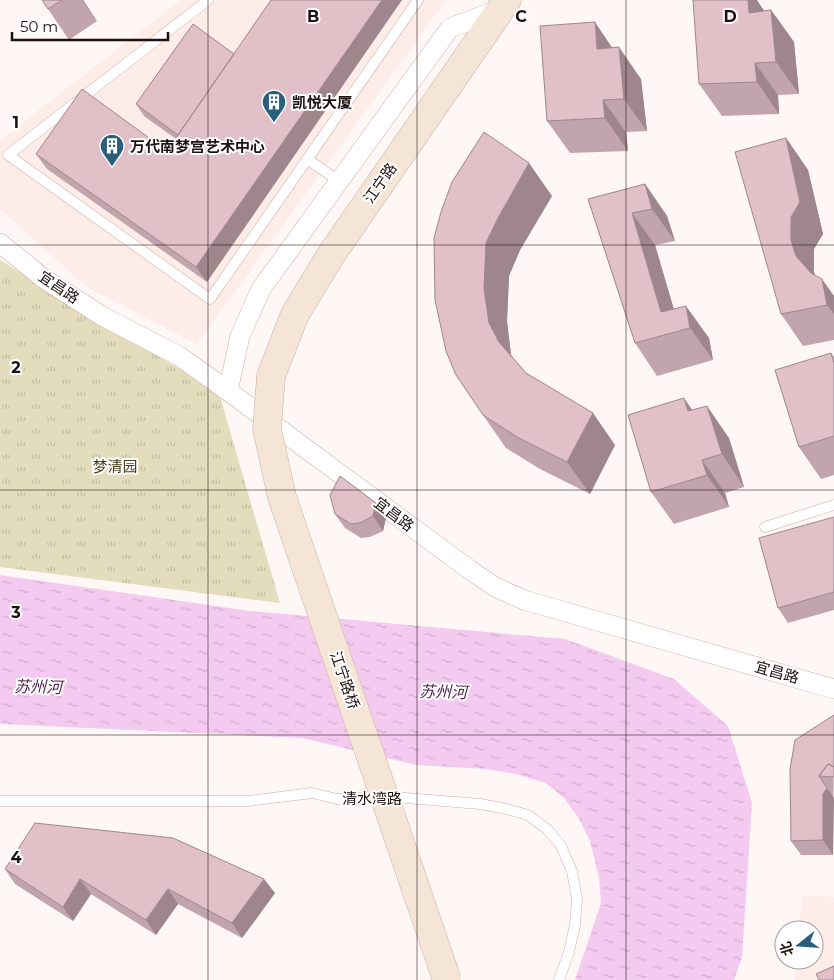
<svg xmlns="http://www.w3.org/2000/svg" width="834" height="980" font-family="Montserrat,'Noto Sans SC',sans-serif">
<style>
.built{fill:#feece8}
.park{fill:url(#park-tufts)}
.water{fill:url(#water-ripples)}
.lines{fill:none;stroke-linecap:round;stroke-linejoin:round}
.lane-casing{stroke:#ceaea6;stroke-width:11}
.street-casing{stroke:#ceaea6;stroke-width:20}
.secondary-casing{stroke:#ceaea6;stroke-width:29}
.lane{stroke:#fff;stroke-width:10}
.street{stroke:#fff;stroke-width:19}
.secondary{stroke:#f5e5d6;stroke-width:28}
.secondary-bridge-casing{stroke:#ceaea6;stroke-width:29;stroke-linecap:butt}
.secondary-bridge{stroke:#f5e5d6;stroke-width:28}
.wall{fill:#c2a5ac}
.shaded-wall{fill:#9e868c}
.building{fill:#e1c0c8;stroke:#9e868c}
.grid{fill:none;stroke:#1d110f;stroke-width:1;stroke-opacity:0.55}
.labels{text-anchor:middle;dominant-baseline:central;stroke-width:4;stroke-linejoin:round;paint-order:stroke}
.poi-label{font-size:15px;font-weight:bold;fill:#1d110f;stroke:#fff;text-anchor:start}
.street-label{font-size:15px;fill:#1d110f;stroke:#fff}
.park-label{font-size:15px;fill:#473e17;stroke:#fff}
.water-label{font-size:16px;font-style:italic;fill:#4d1d4b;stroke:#fff}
.grid-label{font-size:16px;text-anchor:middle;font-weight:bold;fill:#1d110f;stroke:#fff;stroke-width:4;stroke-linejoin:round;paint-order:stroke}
</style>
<defs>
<pattern id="park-tufts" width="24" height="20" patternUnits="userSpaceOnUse" patternTransform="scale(1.25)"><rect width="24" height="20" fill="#e4ddbd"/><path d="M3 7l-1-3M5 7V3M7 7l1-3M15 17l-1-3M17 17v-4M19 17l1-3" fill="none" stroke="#c3bda1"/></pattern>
<pattern id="water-ripples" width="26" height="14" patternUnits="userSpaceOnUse" patternTransform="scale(1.25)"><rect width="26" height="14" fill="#f4caf0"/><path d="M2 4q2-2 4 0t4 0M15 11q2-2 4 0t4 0" fill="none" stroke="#d1accd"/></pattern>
</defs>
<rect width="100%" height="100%" fill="#fef7f5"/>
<path class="built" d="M181,0h265l-249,344 -110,-57 -87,-78v-69z
M802,895l32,2v83h-39l2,-20h17v-30h-15z"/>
<path class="park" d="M0,260l219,133 61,210 -280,-36z"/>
<path class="water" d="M0,575l250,36 315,28 109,40 54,47 24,77 -10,154 -8,23h-159l26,-77 -2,-25 -9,-37 -12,-24 -14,-19 -18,-15 -30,-9 -31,-5 -69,-4 -114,-27 -302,-14z"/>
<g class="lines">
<defs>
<path id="lane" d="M208,0l-200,155 202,144 208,-299
M307,159l32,22
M765,527l69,-22
M0,801h248l64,-8 25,6 44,-3 99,8 27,5 21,6 19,14 14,17 11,25 5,28 -2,26 -6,27 -10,28"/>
<path id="street" d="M0,243l43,35 59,38 77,40 49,35 242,179 25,17 29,13 310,89
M228,391l12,-55 21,-47 189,-261 50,-19"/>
<path id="secondary" d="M271,376l24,-62 36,-59 176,-255"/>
</defs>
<use href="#lane" class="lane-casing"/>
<use href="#street" class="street-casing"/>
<use href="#secondary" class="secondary-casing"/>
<use href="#lane" class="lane"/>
<use href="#street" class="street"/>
<use href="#secondary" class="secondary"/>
<defs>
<path id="secondary-bridge" d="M271,376l-4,53 15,68 165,483"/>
</defs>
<use href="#secondary-bridge" class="secondary-bridge-casing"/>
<use href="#secondary-bridge" class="secondary-bridge"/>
</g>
<path class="wall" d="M42,0h41l14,21 -28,19z
M771,10l23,32 5,52 -21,1 1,19 -57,2 -23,-32 65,-73z
M193,24l14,258 -160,-113 -11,-15 131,-3 9,-12 -32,-23 -8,-12z
M612,48l29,31 6,52 -21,1 2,19 -58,2 -23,-32z
M786,138l22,32 15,64 -9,15v23l1,3 19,21v44l-31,6 -22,-32z
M645,184l22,32 8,25 -20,4 19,64 35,29 4,22 -56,16 -22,-33 -47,-144z
M552,196l-32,54 -11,26 -2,45 4,34 3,4 12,14 89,72 -25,49 -50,-25 -34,-21 -23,-33 -42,-203z
M831,353l3,4v118l-13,4 -22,-32z
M692,410l37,28 15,49 -19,6 4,14 -55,17 -23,-32z
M376,503l10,15 -3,13 -13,6 -9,1 -16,-10 -10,-14z
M834,517v93l-46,13 -10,-15z
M834,715l-1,140h-32l-10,-14z
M5,869l270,24 -33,45 -64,-34 -22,31 -65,-41 -18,27 -58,-37z"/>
<path class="shaded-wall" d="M82,0h1l14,21z
M382,0h20l-195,282 -11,-15z
M748,0h9l12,18 -20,-5z
M771,10l23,32 5,52 -23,-32z
M595,22l22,33 -20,-6z
M619,47l22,32 6,52 -23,-32z
M755,63l23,32 1,19 -22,-32z
M603,100l23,32 2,19 -23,-33z
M786,138l22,32 15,64 -9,15v23l5,16 -23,-32 -5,-16z
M529,163l23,33 -32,54 -11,26 -2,45 4,34 11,19 -23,-32 -10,-19 -5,-34 2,-46 12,-25z
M645,184l22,32 8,25 -23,-32z
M632,213l23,32 25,86 -19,-19z
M822,279l12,17v18l-7,-9z
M686,306l23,32 4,22 -23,-32z
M684,398l22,32 -18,-19z
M707,406l22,32 15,49 -22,-33z
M593,413l22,32 -25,49 -23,-32z
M702,460l23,33 4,14 -22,-32z
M376,503l10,15 -3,13 -10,-15z
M827,788l7,10 -1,57 -10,-15v-46z
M80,879l11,15 -18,27 -10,-14z
M264,879l11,14 -33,45 -10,-15z
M168,889l10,15 -22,31 -10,-15z"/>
<path class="building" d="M42,0h20l-14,9z
M271,0h111l-186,267 -160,-113 46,-65 85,62z
M693,0h55l1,13 22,-3 5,52 -21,1 2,19 -58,2z
M595,22l2,27 22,-2 5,52 -21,1 2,18 -58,3 -7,-95z
M193,24l41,30 -56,81 -42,-31z
M484,132l45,31 -31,55 -12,25 -2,46 5,34 10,19 27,31 67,40 -26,49 -50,-25 -34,-22 -27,-40 -10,-24 -11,-51 -1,-62 7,-26 11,-30z
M786,138l14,64 -9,15v23l5,16 15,17 11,6 5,26 -46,9 -46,-162z
M645,184l7,25 -20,4 29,99 25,-6 4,22 -55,15 -47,-144z
M831,353l3,10v73l-35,11 -24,-77z
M684,398l4,13 19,-5 15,48 -20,6 5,15 -56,17 -23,-77z
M340,476l36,27 -3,13 -13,7 -9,1 -16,-10 -5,-19z
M834,517v75l-56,16 -19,-70z
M834,715v52l-6,-3 -9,12 8,12 -4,6v46l-32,1 -1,-72 5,-29z
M828,764l6,3v10l-15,-1z
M35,823l138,15 91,41 -32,44 -64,-34 -22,31 -66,-41 -17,28 -58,-38z
M834,966v14h-15l-3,-6z"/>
<path class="grid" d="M208,0v980M417,0v980M626,0v980M0,245h834M0,490h834M0,735h834"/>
<defs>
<symbol id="building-pin" viewBox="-11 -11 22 30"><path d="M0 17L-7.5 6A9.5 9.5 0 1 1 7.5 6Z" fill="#2a5f7b" stroke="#fff"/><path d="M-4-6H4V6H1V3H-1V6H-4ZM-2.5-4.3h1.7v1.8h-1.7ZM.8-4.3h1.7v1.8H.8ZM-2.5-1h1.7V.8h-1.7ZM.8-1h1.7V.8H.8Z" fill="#fff"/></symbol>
</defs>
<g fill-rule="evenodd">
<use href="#building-pin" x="260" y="88" width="28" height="38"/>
<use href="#building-pin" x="98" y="132" width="28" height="38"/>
</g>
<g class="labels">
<g class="poi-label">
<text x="292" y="102">凯悦大厦</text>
<text x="130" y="146">万代南梦宫艺术中心</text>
</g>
<g class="street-label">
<text transform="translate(380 183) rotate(-55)">江宁路</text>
<text transform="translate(59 287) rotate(34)">宜昌路</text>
<text transform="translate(394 514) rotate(37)">宜昌路</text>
<text transform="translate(777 672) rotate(16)">宜昌路</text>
<text transform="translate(345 680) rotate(71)">江宁路桥</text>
<text x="372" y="798">清水湾路</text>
</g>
<g class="park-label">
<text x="115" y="466">梦清园</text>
</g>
<g class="water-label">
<text transform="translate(38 687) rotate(1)">苏州河</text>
<text transform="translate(443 692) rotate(1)">苏州河</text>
</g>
</g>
<g class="grid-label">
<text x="313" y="22">B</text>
<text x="521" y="22">C</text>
<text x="730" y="22">D</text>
<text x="16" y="128">1</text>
<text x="16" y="373">2</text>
<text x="16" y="618">3</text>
<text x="16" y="863">4</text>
</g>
<g transform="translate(799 945) rotate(253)"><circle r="24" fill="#ffffff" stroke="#a5a09f"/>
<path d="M0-4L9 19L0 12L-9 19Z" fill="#2a5f7b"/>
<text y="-8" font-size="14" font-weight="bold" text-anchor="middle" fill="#1d110f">北</text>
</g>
<path d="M12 32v8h156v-8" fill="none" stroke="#1d110f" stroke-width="2.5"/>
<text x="20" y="32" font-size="15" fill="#1d110f" stroke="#ffffff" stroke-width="4" paint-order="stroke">50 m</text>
</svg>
